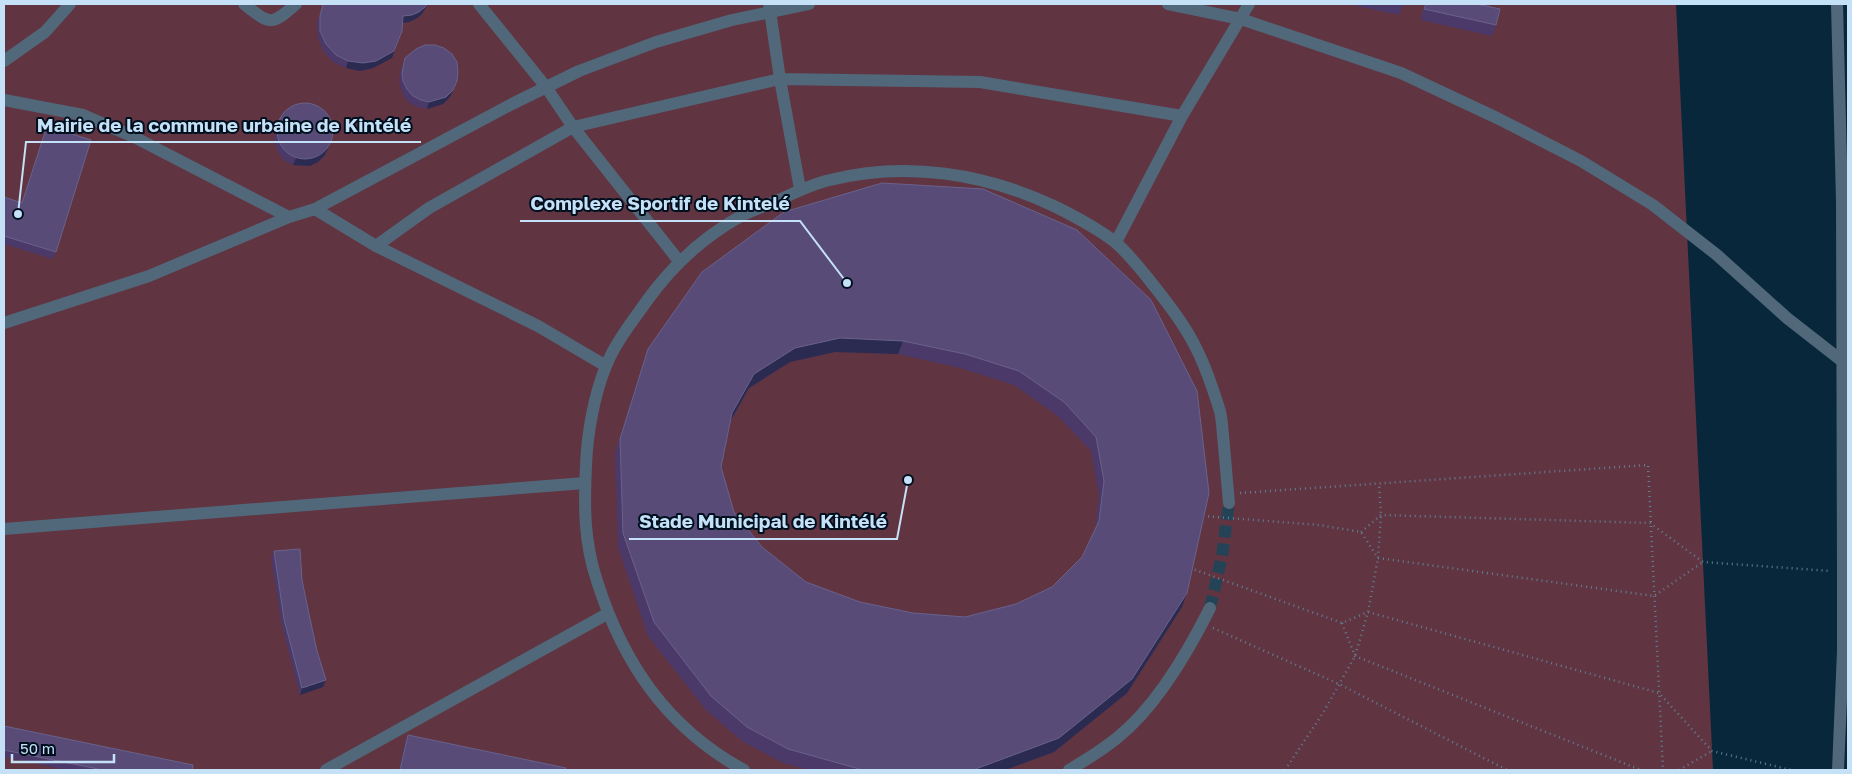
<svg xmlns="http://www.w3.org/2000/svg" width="1852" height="774" font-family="'Golos Text',sans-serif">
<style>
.garden{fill:#613441}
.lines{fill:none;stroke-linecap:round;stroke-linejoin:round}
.minor-tunnel{stroke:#244357;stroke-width:12;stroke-dasharray:12 6;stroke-linecap:butt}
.path{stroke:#617f94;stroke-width:2.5;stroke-dasharray:1 4;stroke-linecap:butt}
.minor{stroke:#51687a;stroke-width:12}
.wall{fill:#4b3969;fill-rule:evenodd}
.shaded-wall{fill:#2b2a50}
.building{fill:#584b78;stroke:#69628c;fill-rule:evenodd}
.leader{fill:none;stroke:#c4e1f8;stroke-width:2}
.callout-dot{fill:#c4e1f8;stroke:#000f1e;stroke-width:2}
.callout-label{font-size:19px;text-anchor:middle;font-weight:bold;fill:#c4e1f8;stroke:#000f1e;stroke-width:4;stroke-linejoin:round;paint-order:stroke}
</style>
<rect width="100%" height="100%" fill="#08273b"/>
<path class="garden" d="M4,4h1672l37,766h-1709z"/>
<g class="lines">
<path class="minor-tunnel" d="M1210,608l12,-52 7,-53"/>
<path class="path" d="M1240,493l408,-28 15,305
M1203,516l116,9 42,7 17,26 276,38 49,-34
M1361,532l20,-17 269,8 53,39 128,9
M1190,568l152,55 26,-11 291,81 53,58 79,19
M1342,623l13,33 286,114
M1213,628l126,56 168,86
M1285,770l38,-57 32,-57 13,-44 10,-54 3,-43 -2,-32
M1679,770l33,-19"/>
<path class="minor" d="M244,4c26,20 26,23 52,0
M479,4l67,83 27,40 106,134
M769,4l11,75 20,110
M1168,4l73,15 160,54 96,45 84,43 72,44 64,50 70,63 55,43
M1837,4l5,197 1,371v79l-5,119
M4,61l41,-29 25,-28
M4,100l79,15 51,22 155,80
M315,209l61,37 162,80 68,40
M1116,242l66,-126 67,-112
M376,246l53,-38 144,-81 207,-48 200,3 202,34
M4,323l145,-47 140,-59 26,-8 197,-105 67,-33 77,-29 76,-22 77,-16
M4,529l581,-46
M326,770l281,-156
M744,770c-77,-42 -121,-107 -147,-189 -13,-39 -13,-74 -11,-115 1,-31 8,-71 20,-100 9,-23 26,-44 40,-64 25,-35 57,-65 95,-86 12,-6 26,-11 38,-16 17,-8 33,-16 51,-20 76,-19 155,-7 226,27 20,10 41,21 59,35 11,9 22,23 32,35 18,23 37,46 50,73 9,18 16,39 22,58 3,8 3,18 4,27 2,22 4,45 6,68
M1069,770c17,-10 33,-20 48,-32 39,-31 71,-86 93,-130"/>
</g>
<path class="wall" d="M323,4l103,3 -4,7 -6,5 -7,3 -6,1 -11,35 -19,10 -13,3 -14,-3 -13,-6 -10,-11 -5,-13 -1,-15z
M1348,4h55l-4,11z
M1424,4h53l19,21 -4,11 -71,-16z
M405,58l52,23 -7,16 -7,7 -16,5 -9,-2 -8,-4 -6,-6 -3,-9 -2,-8 3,-14z
M279,121l53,18 -7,16 -7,7 -8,4 -17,-1 -8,-4 -6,-7 -3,-8 -2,-8z
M983,189l199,418 -55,86 -73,59 -49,18h-196l-26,-7 -41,-22 -36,-31 -58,-74 -30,-89 -3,-94 28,-90 5,-14zM835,352l63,2 62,14 54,17 44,31 33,35 8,44 -4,36 -13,26 -30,30 -36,17 -51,13 -52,-4 -53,-11 -54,-20 -44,-35 -28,-35 -13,-45 10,-47 18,-32 41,-26z
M4,197l52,55 -3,7 -49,-15z
M274,551l28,29 21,107 -23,8 -18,-69 -11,-68z
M4,726l188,44h-126l-62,-13z
M408,735l157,35h-166l6,-28z"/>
<path class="shaded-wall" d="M427,4l-1,3 -4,7 -6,5 -7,3 -8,1 2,-7z
M402,31l-10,27 -19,10 -13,3 -14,-3 2,-7z
M457,81l-7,16 -7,7 -16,5 2,-7z
M332,139l-7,16 -7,7 -8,4 -17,-1 3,-7z
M840,338l63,3 -5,13 -63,-2 -45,10 -41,26 -22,39 5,-14 22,-39 41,-26z
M1187,593l-5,14 -55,86 -73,59 -49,18h-32z
M326,680l-3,7 -23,8 2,-7z"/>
<path class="building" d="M323,4h104l-2,3 -6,5 -7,3 -9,1 -1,15 -8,20 -18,10 -13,2 -15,-2 -12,-6 -10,-11 -6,-13v-15z
M1426,4h51l23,5 -4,16 -72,-16z
M425,45h10l9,3 8,6 5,8 1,10 -1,9 -4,9 -7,7 -17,5 -8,-2 -8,-4 -6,-7 -4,-8 -1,-8 3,-15 11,-9z
M277 131a28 28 0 1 1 56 0a28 28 0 1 1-56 0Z
M47,126l44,14 -35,112 -52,-16v-39l18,6z
M882,183l101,6 94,41 74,70 46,91 12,102 -22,100 -55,86 -73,59 -86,32h-110l-75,-21 -41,-22 -36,-31 -57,-74 -31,-89 -3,-94 28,-90 54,-77 82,-60zM840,338l63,3 62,13 54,17 45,31 32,35 8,44 -5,40 -17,36 -30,30 -36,17 -51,13 -52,-4 -53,-11 -54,-20 -44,-35 -28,-35 -13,-45 11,-54 22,-39 41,-26z
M300,549l2,31 7,34 8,37 9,29 -24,8 -18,-69 -10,-68z
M4,726l189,39 -1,5h-89l-99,-20z
M408,735l158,33 -1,2h-165z"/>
<path class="leader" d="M18 214L26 142H421M847 283L800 221H520M908 480L897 539H629"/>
<g class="callout-dot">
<circle cx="18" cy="214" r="5"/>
<circle cx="847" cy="283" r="5"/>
<circle cx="908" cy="480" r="5"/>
</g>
<g class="callout-label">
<text x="224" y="132">Mairie de la commune urbaine de Kintélé</text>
<text x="660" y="210">Complexe Sportif de Kintelé</text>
<text x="763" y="528">Stade Municipal de Kintélé</text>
</g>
<rect width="1852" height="774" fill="none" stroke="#c4e1f8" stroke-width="10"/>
<path d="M12 754v8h102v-8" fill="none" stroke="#c4e1f8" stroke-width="2.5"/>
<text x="20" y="754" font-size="15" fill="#c4e1f8" stroke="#000f1e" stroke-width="4" paint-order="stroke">50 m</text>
</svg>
